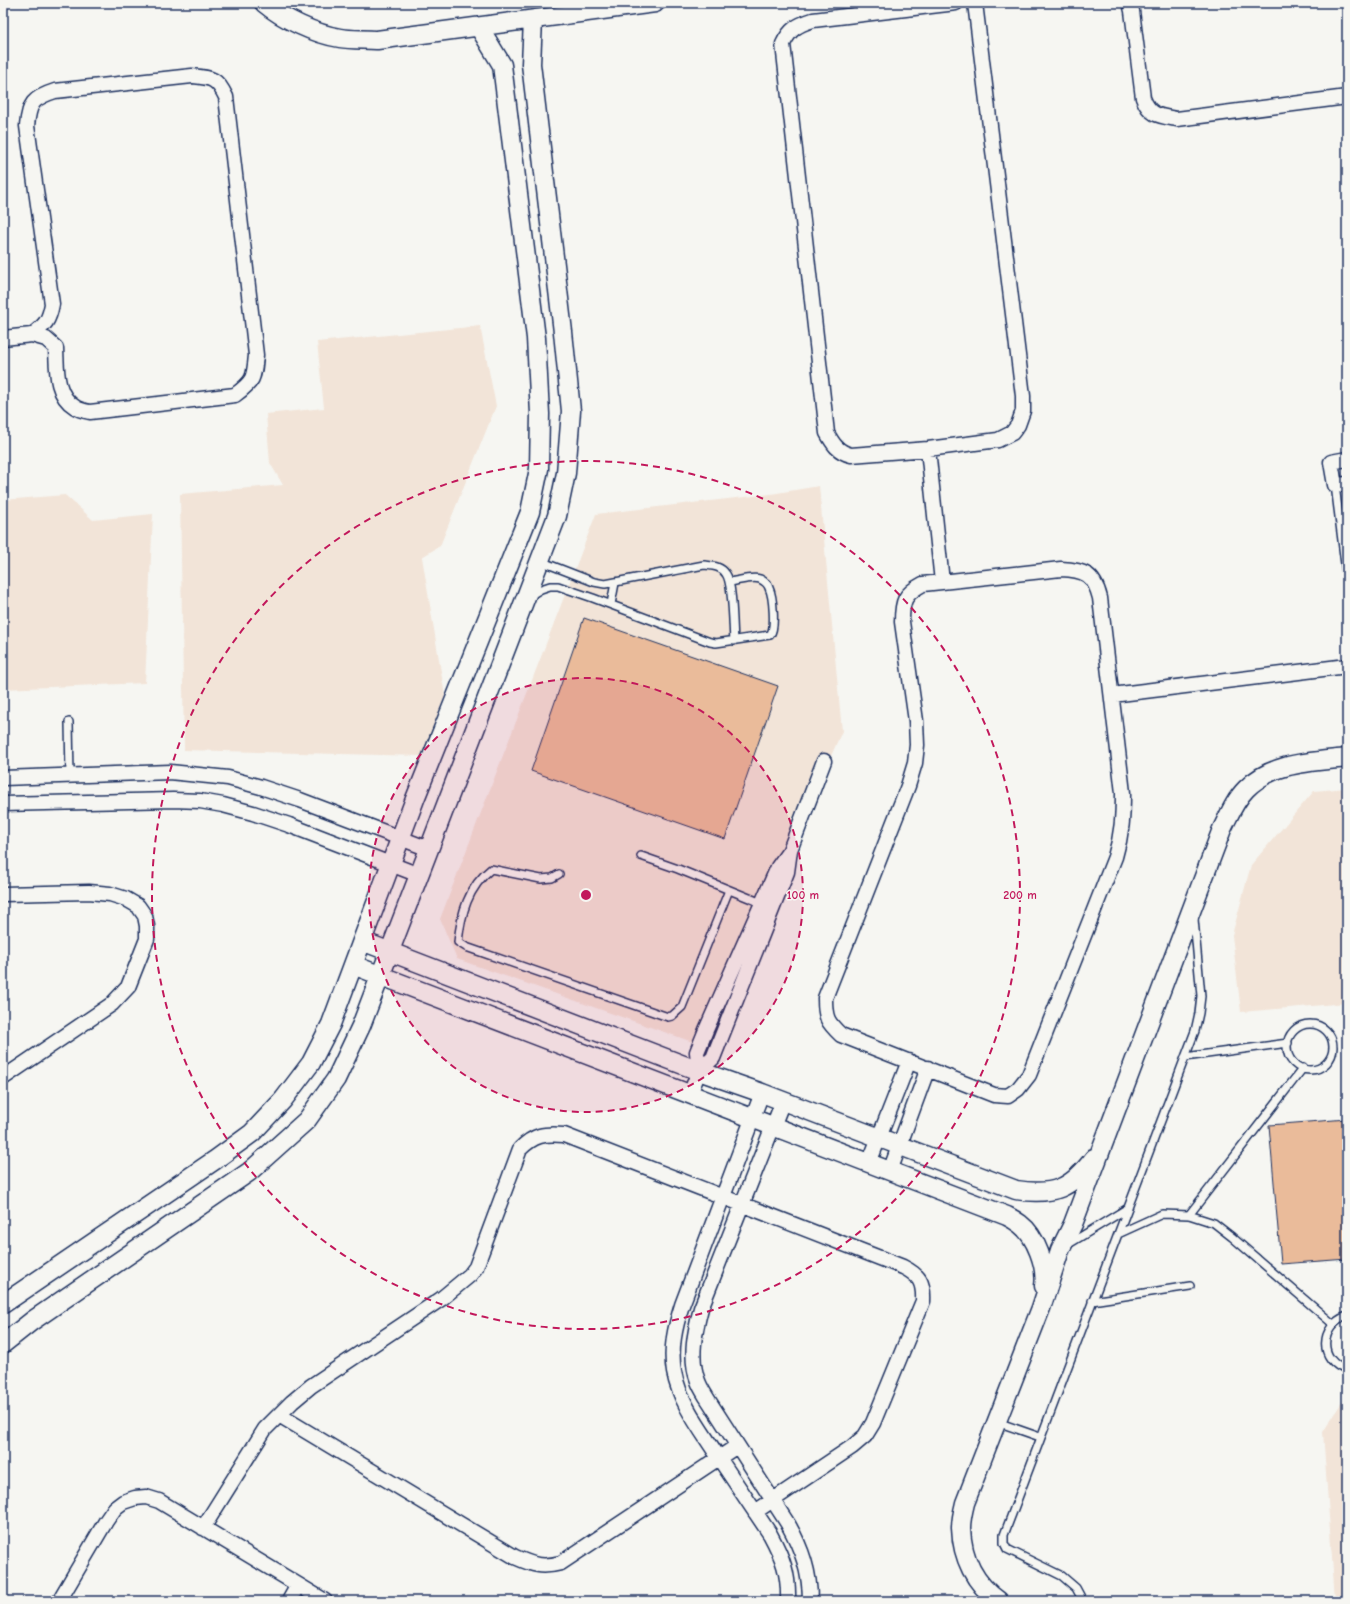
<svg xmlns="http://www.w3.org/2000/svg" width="1350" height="1604" font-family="'Comic Neue',sans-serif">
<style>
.built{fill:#f2e4d8}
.building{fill:#eabb9a;stroke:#1b2f5e}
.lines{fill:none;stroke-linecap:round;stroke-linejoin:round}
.service-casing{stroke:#1b2f5e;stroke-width:10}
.minor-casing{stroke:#1b2f5e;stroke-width:17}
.tertiary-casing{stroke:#1b2f5e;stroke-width:21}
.service{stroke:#f6f6f2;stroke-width:7}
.minor{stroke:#f6f6f2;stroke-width:14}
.tertiary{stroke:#f6f6f2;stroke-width:18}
.ring{fill:none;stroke:#c2185b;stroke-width:2;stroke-dasharray:7 5}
.centre{fill:#c2185b;stroke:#f6f6f2;stroke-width:2}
.ring-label{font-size:12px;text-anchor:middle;font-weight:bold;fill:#c2185b;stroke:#f6f6f2;stroke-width:3;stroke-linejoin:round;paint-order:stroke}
</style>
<rect width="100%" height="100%" fill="#f6f6f2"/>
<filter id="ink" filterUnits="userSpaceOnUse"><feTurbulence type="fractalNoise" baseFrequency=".025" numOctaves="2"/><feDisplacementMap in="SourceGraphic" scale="8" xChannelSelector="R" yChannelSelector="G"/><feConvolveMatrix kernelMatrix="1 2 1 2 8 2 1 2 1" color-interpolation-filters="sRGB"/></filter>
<g filter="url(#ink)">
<path class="built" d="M480,326l16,80 -56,140 -18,11 23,139 -23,60 -238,-6 -4,-256 103,-9 -13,-22 -4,-49 58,-6 -7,-66z
M819,486l23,245 -138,315 -247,-87 -17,-40 156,-405 175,-20z
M65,495l28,25 60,-6 -8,169 -142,6v-189z
M1347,788v215l-106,9 -9,-77 19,-70 63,-74z
M1347,1394v204l-12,2 -12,-168z"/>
<path class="building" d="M584,618l194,68 -53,153 -194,-68z
M1347,1119v140l-66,5 -12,-139z"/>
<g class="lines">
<defs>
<path id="service" d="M1335,485l12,95
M540,561l54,21 11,2 99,-19c9,1 17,1 22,9 7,9 7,54 8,67
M531,595l10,-6 9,-3h8l35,12 117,44 6,1 54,-8c6,-7 3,-39 -1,-47 -1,-4 -5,-7 -9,-9 -8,-3 -22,2 -31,3
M611,604l4,-21
M69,722l1,54
M641,856l37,13 86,35
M559,874l-7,4 -11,1 -50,-10c-23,18 -30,45 -33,73l8,5 202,70 4,-1 10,-9 47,-117
M1287 1047a23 23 0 1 1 46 0a23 23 0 1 1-46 0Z
M1185,1057l103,-14
M1189,1215l114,-147
M1118,1234l44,-20 27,1 25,8 18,14 101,87
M1067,1245l61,-37
M1092,1301l98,-15
M1347,1316c-28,10 -29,45 0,54
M997,1422l43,15
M1083,1601l-7,-13 -14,-12 -55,-27 -3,-6v-8l191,-504 4,-18 2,-17 -7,-77"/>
<path id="minor" d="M956,3l-143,17c-16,5 -23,9 -30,24l44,389c6,11 11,19 24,22l77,-6 70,-9 14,-7 6,-8 5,-14v-15l-48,-393
M1130,3l2,8 11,87c7,18 16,18 34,21l170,-22
M3,338l29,-3 14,4 10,9c1,21 -1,47 19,59 4,3 10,4 15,5l145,-17c19,-14 19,-17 21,-40l-30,-258c-9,-19 -14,-19 -34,-21l-137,15c-22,7 -26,12 -28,35l25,178c-3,17 -7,21 -20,31
M928,449l14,133
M1347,459l-16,3 4,23 12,-1
M1061,569c24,1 33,5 39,29l23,195c0,23 -1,41 -8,64l-86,218 -11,14 -10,7 -14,-1 -153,-60c-14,-13 -16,-17 -16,-37l83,-212 7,-23 2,-18 -1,-24 -14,-99c0,-21 2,-28 21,-38z
M1112,695l235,-29
M3,778l167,-6 58,6 33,9 39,13 129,49
M3,804l170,-4 27,1 23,4 30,8 36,12 130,50
M3,894l86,-2 21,2 16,5 12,7 7,10 2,10v13l-19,48 -16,17 -109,74
M699,1071l-2,-19 9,-22 72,-163 10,-14
M762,1093l-80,212c-7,22 -12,44 -8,67 6,32 28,59 45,86 17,25 34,51 51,76 13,24 19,40 18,67
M690,1094l9,-23 14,-13 74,-186 3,-22 34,-89
M783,1101l-82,207c-6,23 -12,50 -3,73 2,6 6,12 9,17l81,126c14,25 22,48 22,77
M869,1163l40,-102
M890,1171l38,-103
M279,1415l236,142c18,8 27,11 46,6l176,-117
M203,1528l62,-99 27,-27 19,-16 130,-87 29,-24 6,-8 44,-118c14,-14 24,-16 44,-14l339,132c16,8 21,15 20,34l-50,122 -8,13 -13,11 -97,65
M59,1601l47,-80 9,-13 8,-6 12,-4 11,-1 13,4 166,100
M289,1601l9,-16"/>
<path id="tertiary" d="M264,3c19,16 51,31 76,35 11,2 25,1 37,2l278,-37
M362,941l337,130 63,22 254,97c37,6 55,-1 78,-32
M353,965l654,251c4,2 9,5 13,8 16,12 27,43 24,62
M3,1304l212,-144 37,-27 31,-33 28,-37 20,-39 84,-225 115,-287 9,-43 1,-55 -4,-76 -34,-273 -23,-38
M3,1344l29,-23 217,-149 58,-52 29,-41 25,-53 196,-510 9,-43 5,-62 -8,-79 -32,-268 2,-44
M999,1601c-24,-17 -37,-43 -38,-73 0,-8 2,-17 4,-25l76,-195 19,-58 13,-26 149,-395c7,-14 13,-29 24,-40 26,-27 66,-27 101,-31"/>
</defs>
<use href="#service" class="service-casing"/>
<use href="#minor" class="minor-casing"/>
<use href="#tertiary" class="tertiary-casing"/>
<use href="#service" class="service"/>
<use href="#minor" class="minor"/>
<use href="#tertiary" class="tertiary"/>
</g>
</g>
<circle cx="586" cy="895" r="217" fill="#c2185b" fill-opacity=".12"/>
<g class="ring">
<circle cx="586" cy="895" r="217"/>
<circle cx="586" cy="895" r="434"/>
</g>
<circle cx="586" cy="895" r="6" class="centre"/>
<g class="ring-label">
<text x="803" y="899">100 m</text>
<text x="1020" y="899">200 m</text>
</g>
<rect width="1350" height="1604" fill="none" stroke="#f6f6f2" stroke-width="16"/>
<rect x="8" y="8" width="1334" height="1588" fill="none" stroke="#1b2f5e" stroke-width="1.5" filter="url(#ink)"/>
</svg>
